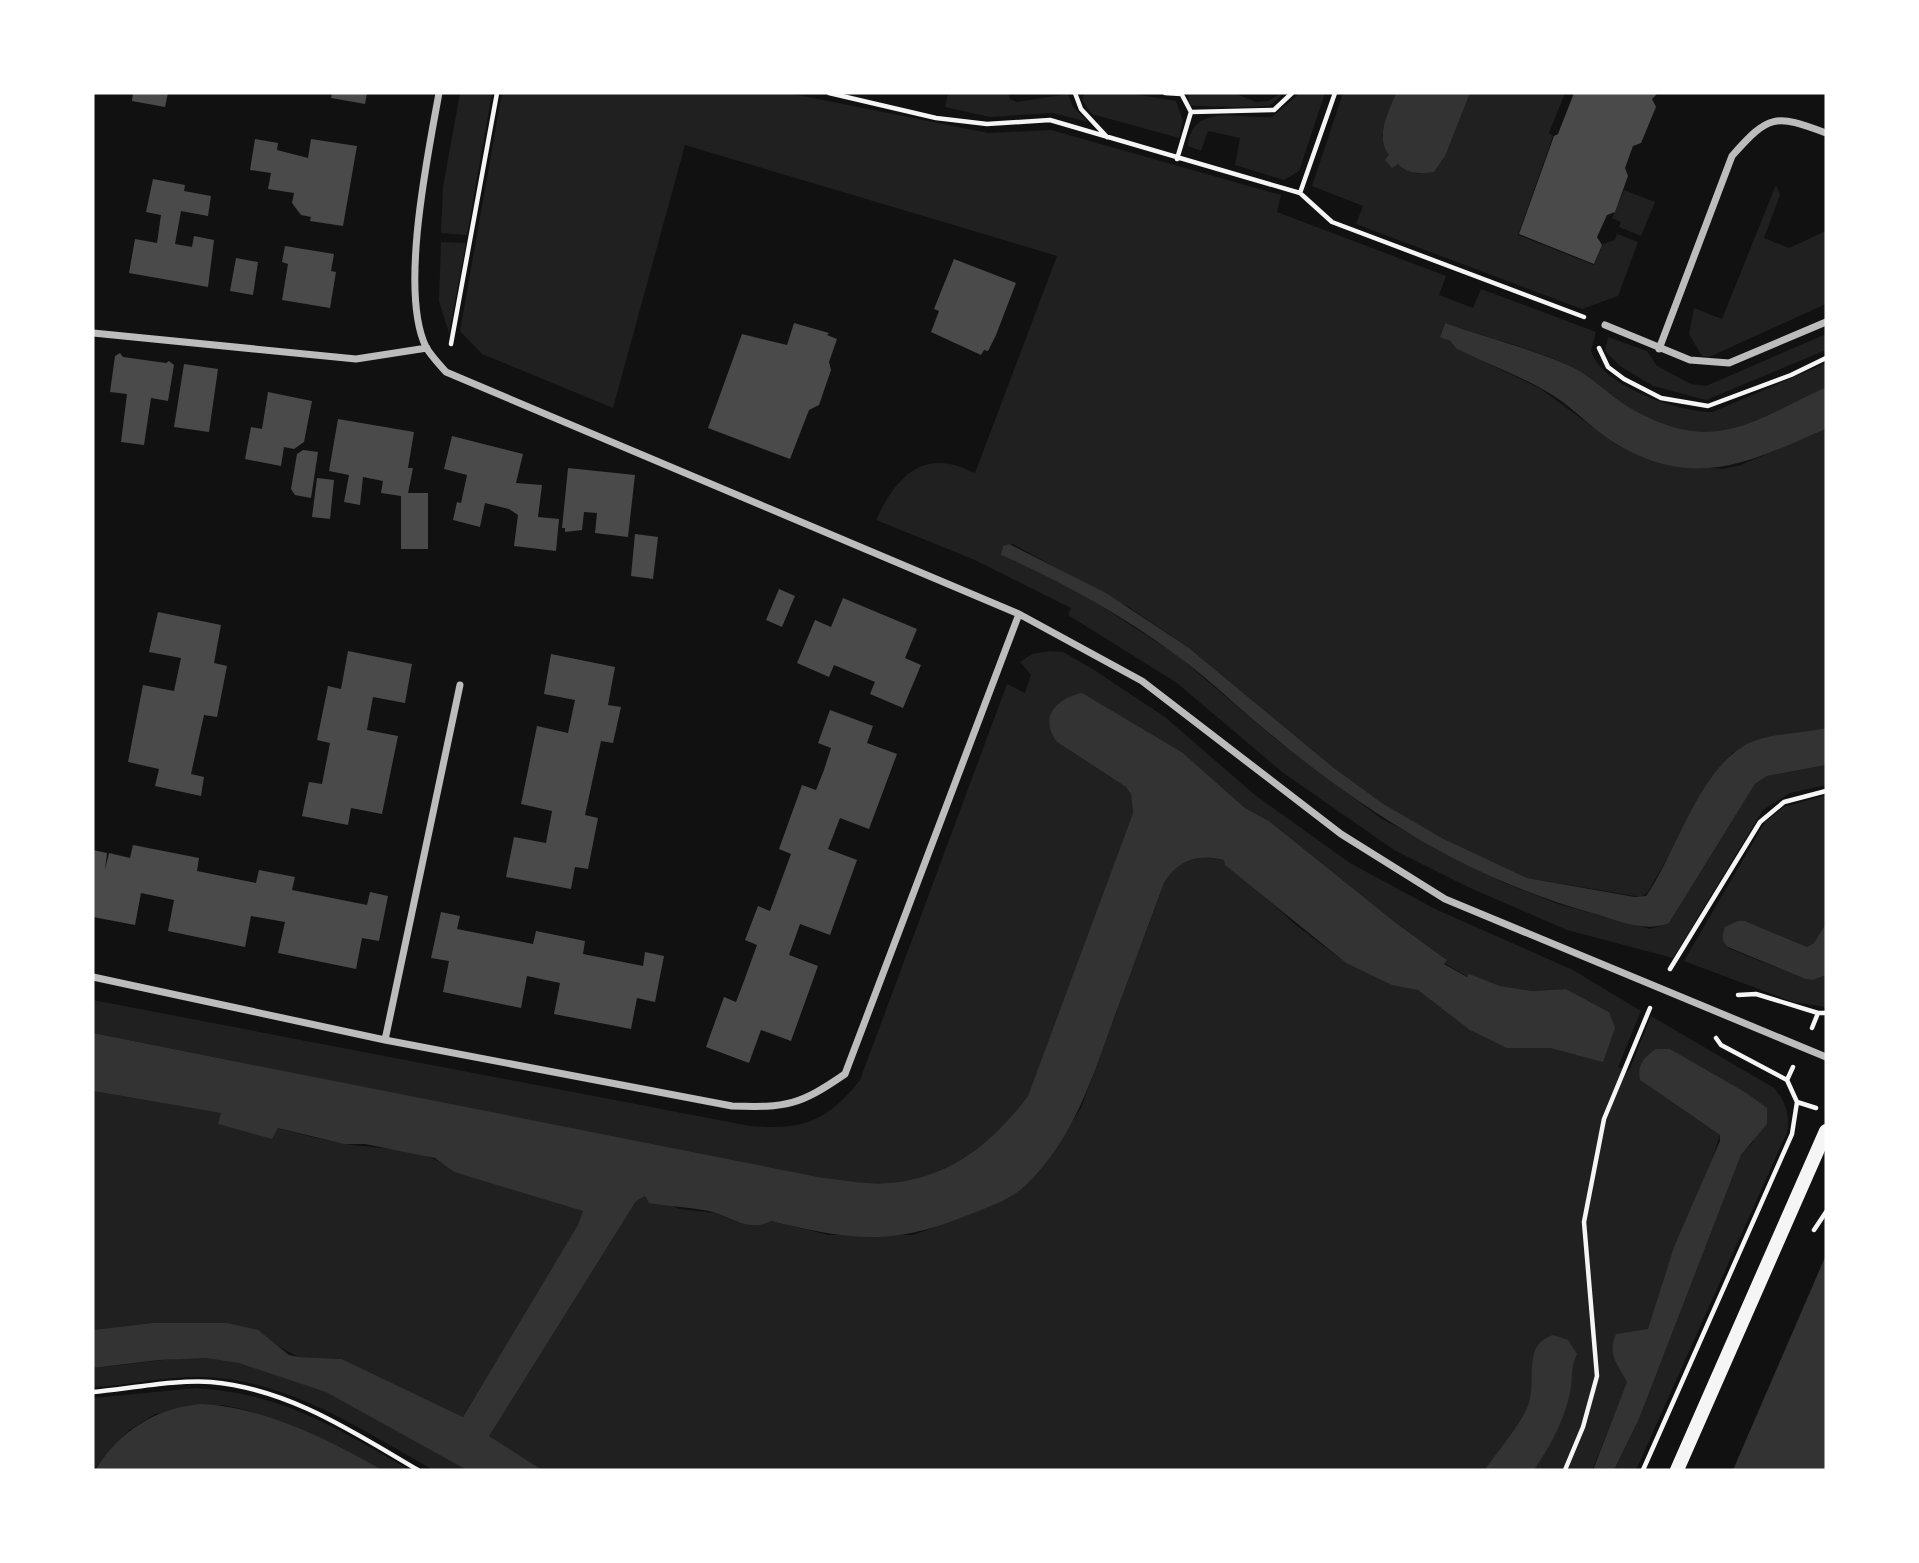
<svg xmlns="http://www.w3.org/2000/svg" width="1919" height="1563" font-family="'Source Sans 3',sans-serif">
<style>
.green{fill:#202020}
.water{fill:#333}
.building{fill:#4a4a4a}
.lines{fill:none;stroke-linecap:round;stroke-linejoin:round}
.path{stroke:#f5f5f5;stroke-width:4.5}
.minor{stroke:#bcbcbc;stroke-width:7}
.secondary{stroke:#f5f5f5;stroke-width:14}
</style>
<rect width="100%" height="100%" fill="#111"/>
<path class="green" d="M460,93h32l-25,142 -26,-2 2,-46z
M502,93h286l200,40 63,-3 230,65 -4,17 169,64 -7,19 34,13 8,-19 115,43 -5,18c8,35 89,63 122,62l113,-49v24c-79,37 -114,69 -199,19 -19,-12 -37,-30 -57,-40 -40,-19 -86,-29 -125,-43l-5,13 18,10v3l83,40 76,56 44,18 61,6 19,-4 85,-36v299l-93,24 -19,23 -66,117 -7,5 -114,-19 -85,-40 -60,-35 -48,-35 -145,-120 -59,-40 -117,-64 -10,2 -1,9 76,36 99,64 96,82 109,82 120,63 56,22 92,25 19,-6 86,-139 12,-8 59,-11v20l-36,8 -27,17 -90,148 -106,-28 -99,-43 -74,-37 -112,-78 -105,-89 -109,-68 3,-7 -96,-48 -99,-40c14,-29 34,-63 73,-56 9,1 18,6 26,9l82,-217 -372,-111 -72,263 -131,-54 -22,-23z
M948,93h60l2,6 7,3 51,-8 5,13 15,15 -35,-9 -63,4 -45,-10z
M1127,93l49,8 7,20 -4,17 -87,-24 -10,-14 2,-6z
M1187,93h47l22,9 12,-1 14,-8c-3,5 -6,9 -12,12 -6,3 -76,2 -80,0z
M1300,93h25l-26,78 -15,9 -49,-15 5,-27 -32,-7 -7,20 -13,-5c3,-44 53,-27 84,-29z
M1343,93h53l-14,42 16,29 21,10 27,-20 24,-61h95l-16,40 4,3 -35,99 76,30 9,-21 12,-4 2,-6 21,8 -20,54 -36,13 -226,-85 7,-18 -51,-20z
M1776,185l4,10 -16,43 25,10 37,-17v73l-117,53 -7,-1 -13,-22 5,-26 28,11z
M1624,190l31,12 -14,34 -22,-9 2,-5 -9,-4z
M441,242l25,1 -17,90 -10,-32z
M1826,334v16l-120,50 -53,-14 -33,-20 -15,-15 3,-14 39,14 10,15 34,18 15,2z
M1050,651l13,1 31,18 71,47 90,78 95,68 85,46 138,61 68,41 -23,56 11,4 22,-55 123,72c12,14 16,27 13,44l-151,338h-22l25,-51 102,-264 13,-14 -9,-49 -75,-43h-14l-16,31 80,55 -42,125 -86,210h-1159c-71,-40 -143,-89 -227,-93 -38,-2 -76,9 -113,10v-19c37,-3 74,-11 112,-10 85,3 177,62 249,104l103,-201 -94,156 -121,-58 -44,-2 -24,-13 -86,-19 -36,-2 -59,7v-239l129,22 -3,11 53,14 5,-10c21,5 42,11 64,15 35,7 85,2 113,29l191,23 35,14 35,4 22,9 34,-1 58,14h84l78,-29 32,-18 23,-26 35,-54 83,-225 9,-14 14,-9 20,-3 17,3 72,65 50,38 72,27 96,56 36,2 53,13 6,-49 -43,-23 -33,2 -33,-5 -31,-11 -1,2 -24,-14 2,-4 -50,-36 -127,-102 -24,-13 -62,-55 -126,-11 69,45 5,7 2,19 -105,284c-36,47 -79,81 -139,86 -21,2 -45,-3 -66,-4l-730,-146v-33l657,126c52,4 76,-3 110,-46l147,-396 18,9 6,-18 -11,-13 12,-8z
M1826,795v128l-12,20 -7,4 -62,-26 -20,6 -2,6 5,15 77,31 8,1 13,-5v32l-33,-5 -109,-41 81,-139 19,-15z
M196,1388c89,6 139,40 214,82h-28l-40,-22 -96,-38 -23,-5 -68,9 -27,17 -35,39v-72z"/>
<path class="water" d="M1396,93h74l-24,61 -12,18c-14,2 -27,2 -36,-8l-6,4 -7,-8 4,-5c-14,-18 -1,-42 7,-62z
M1445,323c39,14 84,25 125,43 20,9 38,28 57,40 85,50 120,18 199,-19v42c-76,32 -127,62 -208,16 -23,-13 -42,-35 -64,-49 -30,-19 -65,-31 -97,-47l-7,-8 -10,-4z
M1009,544l97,49 83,55 145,120 48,35 60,35 85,40 108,19 11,-1c31,-43 56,-139 111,-156 22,-7 47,-7 69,-12v37l-59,11 -12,8 -86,139c-25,10 -52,-3 -77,-10 -120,-33 -223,-98 -318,-176 -33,-26 -63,-57 -98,-82 -54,-40 -113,-73 -175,-100l2,-9z
M1082,693l101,60 62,55 24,13 127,102 51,37 -3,4 23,13 2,-3 31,12 33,5 33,-2 43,23 6,16 -12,34 -53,-14h-43l-37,-18 -52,-40 -26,-5 -46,-22 -121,-98 -1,-5c-25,-7 -47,0 -60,23 -17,45 -33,90 -50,135 -22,61 -41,122 -89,168 -16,15 -42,23 -62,31 -75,30 -116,22 -192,4 -24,13 -44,-8 -68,-11 -18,-3 -36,-4 -54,-7l-4,-7 -9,5 -147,235 53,34h-75l-141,-78 -87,-29 -33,-5 -47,2 -66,8v-38l59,-7h75l31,7 31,25 9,2 44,2 121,58 115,-192 5,-14 -129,-39 -19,-14 -70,-14h-21l-66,-16 -6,11 -54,-15 3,-11 -128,-22v-58l730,145c21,2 45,7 66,5 60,-5 103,-39 139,-87l105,-283 -2,-19 -5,-7 -69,-45c-19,-25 0,-44 25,-49z
M1738,921h7l62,26 7,-4 12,-20v52l-13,5 -8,-1 -77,-32c-7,-6 -6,-12 -3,-20z
M1656,1049h14l75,43 22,16v16l-26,31 -102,264 -25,51h-21l34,-88c-10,-19 -20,-28 -11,-48l32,-5 26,-82 46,-106v-6l-80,-55c-3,-15 4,-23 16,-31z
M1826,1255v215h-93z
M1553,1335l15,5 9,14c-8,17 -3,26 -8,43 -7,28 -19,49 -35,73h-49c13,-20 33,-41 43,-64 10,-25 -7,-61 25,-71z
M201,1404c62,3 127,35 181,66h-287c25,-39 60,-62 106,-66z"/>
<path class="building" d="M133,93h35l-3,14 -33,-6z
M332,93h35l-2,11 -34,-6z
M1574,93h84l-6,6 4,8 -15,36 -8,3 -8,22 3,8 -13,36 -8,3 -10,22 5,8 -8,19 -75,-30 35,-98 4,-2z
M255,139l23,4 -1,7 31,8 3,-19 46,7 -14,80 -33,-5 1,-4 -10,-2 -9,-12 2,-10 -26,-4 3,-16 -21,-3z
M153,179l32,6 -1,6 27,5 -3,20 -27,-5 -6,33 17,3 2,-11 20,4 -6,47 -79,-14 6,-34 22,4 4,-28 -15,-3z
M285,246l49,8 -3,17 5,1 -6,36 -48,-8 6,-36 -6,-2z
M236,258l22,4 -5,33 -23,-4z
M954,259l62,24 -20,52 -8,16 -4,-1 -3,5 -50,-23 8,-21 -5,-2z
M794,323l35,10 -2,2 10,4 -8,23 2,8 -12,35 -10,5 -19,49 -82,-31 34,-94 45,11z
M120,353l3,4 43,6 3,-2 5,4 -6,36 -17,-3 -7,47 -23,-3 6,-48 -17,-2 5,-36z
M184,364l34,5 -9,63 -35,-5z
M268,392l44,9 -8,41 -10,7 -10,-2 -3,19 -36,-7 6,-32 11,2z
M338,419l76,13 -6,36h5l-5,25h20v56h-27v-53l-20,-3 2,-12 -20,-4 -3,28 -16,-3 5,-27 -20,-4z
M452,436l71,18 -7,29 26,2 -4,32 21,2 -3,32 -42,-5 4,-31 -9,-6 -24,-6 -5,24 -27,-7 4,-18 4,1 6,-28 -23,-6z
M303,450l15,2 -7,46 -16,-3 -4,-6 6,-35z
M568,468l67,7 -7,62 -33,-4 2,-20 -13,-1 -2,18 -17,2v-4h-3z
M317,478l17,2 -4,39 -18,-2z
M635,534l23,3 -5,42 -22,-3z
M779,589l16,7 -13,31 -16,-7z
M843,598l74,31 -12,29 16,7 -18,43 -33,-14 5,-12 -41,-17 -5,12 -32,-14 18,-43 16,7z
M158,612l63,13 -7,38 13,3 -10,51 -13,-2 -13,59 13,3 -3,19 -46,-10 4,-17 -31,-7 15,-77 31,6 7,-33 -32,-6z
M348,651l64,13 -7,39 -32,-6 -3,16 -3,17 31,6 -16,78 -31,-6 -3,17 -46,-9 7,-34 13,2 8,-41 -13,-3 11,-54 13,3z
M551,654l64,13 -7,38 13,2 -8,36 -12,-2 -16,74 13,3 -10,51 -13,-2 -4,22 -65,-12 8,-40 32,6 6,-32 -31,-7 16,-78 31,7 7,-33 -31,-6z
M830,710l43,16 -6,17 30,11 -28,75 -29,-11 -12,31 29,11 -27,75 -30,-11 -11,31 29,11 -27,75 -30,-11 -12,33 -43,-16 18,-50 12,5 8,-21 13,-36 -12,-5 13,-34 12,5 21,-57 -12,-5 23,-64 14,5 8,-20 7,-22 -13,-5z
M133,845l66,13 -2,13 59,12 3,-13 36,7 -3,13 75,15 3,-13 18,4 -9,45 -17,-3 -6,31 -78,-16 7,-31 -34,-6 -6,31 -77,-16 6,-31 -33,-7 -6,32 -42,-8v-67l14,3 -2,17 4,-17 21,5z
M441,912l19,4 -3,13 76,15 3,-13 49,10 -2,13 60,12 2,-14 19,4 -9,46 -18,-4 -6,31 -77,-15 6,-31 -33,-7 -6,32 -78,-16 6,-31 -18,-3z"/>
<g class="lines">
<path class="path" d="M829,93l107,25 51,6 63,-4 250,73 32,29 252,95
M1075,93l6,16 26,28
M1165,93l16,1
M1181,93l10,19
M1177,159l14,-47 83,-2 18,-17
M1300,193l35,-100
M451,344l46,-251
M1599,348l9,19 16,12 37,19 47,8 83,-31 35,-17
M1670,969l90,-147 24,-20 42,-11
M1738,995l18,-1 62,19
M1812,1028l6,-15h8
M1716,1038l5,7 66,35
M1797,1102l19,6
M1814,1230l12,-18
M93,1392c33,-3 87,-13 118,-10 78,7 142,50 207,88
M1565,1470l18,-43 14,-51 -13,-154 20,-103 46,-111
M1643,1470l149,-336 5,-32 -10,-22 6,-13"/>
<path class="minor" d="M439,93c-11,61 -40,199 -13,254 5,9 14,18 20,25l573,242 123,67 199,153 104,65 381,158
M1605,325l85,35 39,3 97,-41
M93,333l263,26 71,-11
M1659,349l73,-193c37,-42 43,-42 94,-23
M93,977l292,63 347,66c55,2 68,-1 113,-32l174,-460
M385,1040l75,-355"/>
<path class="secondary" d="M1677,1470l149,-339"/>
</g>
<rect width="1919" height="1563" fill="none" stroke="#ffffff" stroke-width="189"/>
</svg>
